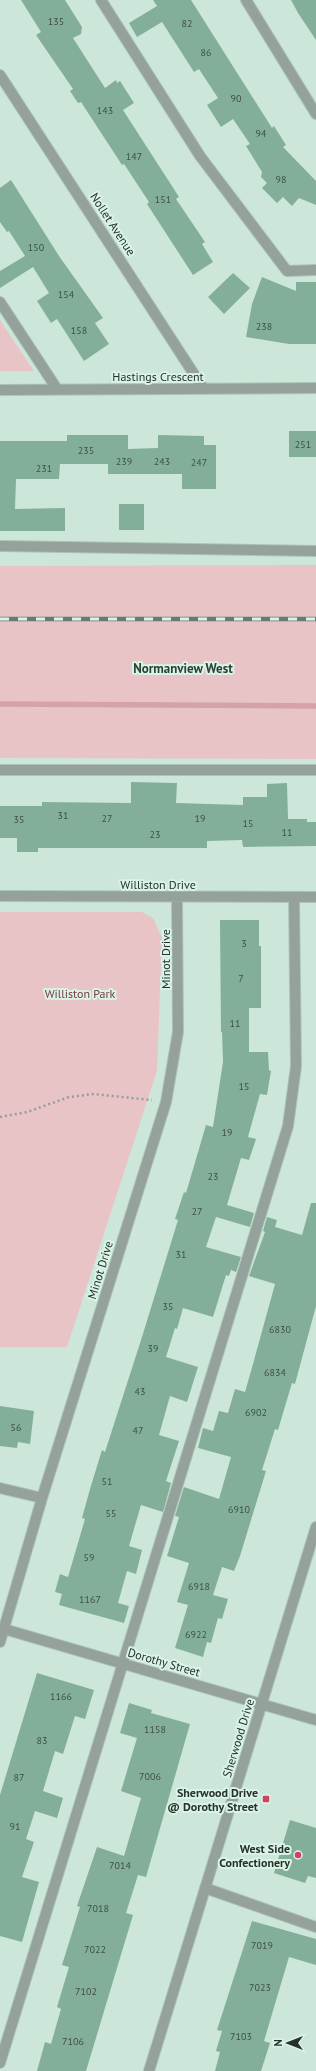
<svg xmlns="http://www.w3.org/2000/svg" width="316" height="2071" font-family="'PT Sans',sans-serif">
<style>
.green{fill:#e8c4c7}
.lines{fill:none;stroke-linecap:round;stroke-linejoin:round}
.stream{stroke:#d3a3a7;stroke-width:5.5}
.building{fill:#83af9a}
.minor-casing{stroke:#abc3b6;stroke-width:12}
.path{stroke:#8da197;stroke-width:2.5;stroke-dasharray:2 3;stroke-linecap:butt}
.minor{stroke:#95a19b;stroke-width:10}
.rail-casing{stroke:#697a71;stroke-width:4.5}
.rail{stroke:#d9f4e6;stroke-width:3;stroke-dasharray:9;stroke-linecap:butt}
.poi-dot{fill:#d24260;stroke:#d9f4e6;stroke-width:1.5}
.labels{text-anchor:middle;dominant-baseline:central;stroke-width:4;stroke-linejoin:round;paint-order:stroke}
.number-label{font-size:10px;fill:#3e5048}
.street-label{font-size:12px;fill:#27312c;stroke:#d9f4e6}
.park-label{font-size:12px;fill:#773942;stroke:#d9f4e6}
.poi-label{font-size:12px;font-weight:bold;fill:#27312c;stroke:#d9f4e6;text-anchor:end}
.neighbourhood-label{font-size:13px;font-weight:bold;fill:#2a4136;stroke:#d9f4e6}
</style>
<rect width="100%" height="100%" fill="#cce7d9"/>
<path class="green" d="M0,320l34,51h-34z
M316,565v194l-316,-1v-192z
M0,912h142l11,6 9,20 -5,133 -90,276h-67z"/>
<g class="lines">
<path class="stream" d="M0,704l316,2"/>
</g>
<path class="building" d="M21,0h44l17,27 -1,7 -8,4 32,50 11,-8 1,3 3,-2 14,22 -11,7 56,87 -3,2 29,43 -3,2 11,18 -20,13 -46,-71 2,-2 -25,-38 -2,1 -41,-63 -3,1 -8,-12 3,-2 -37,-54 5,-3z
M153,0h38l81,128 2,-2 12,19 -3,2 33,34v24l-17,-7 -7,8 -9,-9 -6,6 -15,-15 5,-5 -6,-6 1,-5 -16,-26 4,-2 -17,-25 -12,8 -14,-22 11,-7 -19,-29 -5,3 -32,-50 -25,15 -8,-14 28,-17z
M291,0h25v40l-18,-27z
M11,180l48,76 44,62 -8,5 14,21 -25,17 -27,-42 -6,4 -14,-22 12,-8 -16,-26 -33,21v-17l25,-15 -16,-25 -2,1 -7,-10v-34z
M233,273l17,15 -26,26 -16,-17z
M262,277l34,14v-9h20v62h-27l-43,-7 6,-33z
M289,431h27v26h-27z
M67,435h61v14l30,-1v-13l46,1v9h12v44h-34v-15h-74v-10h-48l-1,15h-43l-1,30 50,-1v23h-65v-90h67z
M119,504h25v26h-25z
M131,782l46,1 -1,20 67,2v-8h24v-13l20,-1 1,36h19v3h9v24l-73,1 -1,-7 -35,1v7h-169v4h-21v-14h-17v-32h42v-4l89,1z
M220,920h39v26h2v62h-12v44h19l1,18 2,1 -4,24 -7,-1 -12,43 8,2 -7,21 -8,-2 -14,47 27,8 -4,14 -34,-10 -10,30 35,10 -5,15 -5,-2 -2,6 -3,-1 -13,42 -30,-9 -6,21 -2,-1 -9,29 32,10 -11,35 -17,-6 -11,39 20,6 -13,40 5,2 -8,29 -22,-7 -12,41 13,4 -6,24 -9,-3 -9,32 11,3 -5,17 -65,-18 3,-11 -7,-2 5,-18 8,3 17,-58 -3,-1 8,-29 12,-39 3,2 37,-115 36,-117 -3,-1 9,-27 2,1 20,-68 7,2 10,-65 -1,-30h-1z
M311,1203h5v103l-21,78 -3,-1 -14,47 -3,-1 -13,41 4,1 -26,85 -6,15 -12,-4 -9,28 15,4 -6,20 -4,-1 -7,25 -4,-1 -4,15 -28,-9 13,-43 -11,-3 12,-39 -22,-7 12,-39 -4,-1 9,-29 35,12 12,-42 -33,-9 5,-20 10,3 6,-20 9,2 7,-24 10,3 8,-28 22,-80 -26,-8 16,-44 -2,-1 4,-14 10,3 -2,7 27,8z
M0,1406l34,5 -4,33 -12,-2 -1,6 -17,-2z
M37,1673l57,17 -9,29 -10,-3 -12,38 -8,-3 -12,40 20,7 -6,20 -22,-7 -9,28 8,3 -12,35 17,5 -17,60 -22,-6v-141z
M129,1703l23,7 -1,3 39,11 -44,153 -8,-2 -12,38 7,2 -47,156h-49l8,-29 6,2 10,-35 -4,-2 12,-40 -7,-2 18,-58 -3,-1 20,-59 27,9 17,-58 -20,-7 16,-53 -17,-5z
M290,1820l26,8v50l-8,-2 -3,7 -31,-10z
M252,1921l64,18v26l-27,-8 -25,84 6,2 -9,28h-46l5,-19 -4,-1 6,-20 -5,-1z"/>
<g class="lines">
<defs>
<path id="minor" d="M101,0l99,156 87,115 29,-1
M246,0l70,114
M0,75l203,313
M0,302l57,87
M0,390l316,-2
M0,546l316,5
M0,770h316
M0,896l316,1
M0,1488l42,10
M4,1629l312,91
M0,1642l42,-144 124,-396 12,-70 -1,-134
M205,1888l111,39
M0,2063l288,-937 8,-60 -2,-169
M149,2071l167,-544"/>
</defs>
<use href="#minor" class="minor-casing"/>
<path class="path" d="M0,1117l27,-5 42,-15 24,-3 59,6"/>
<use href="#minor" class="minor"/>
<defs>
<path id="rail" d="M0,619h316"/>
</defs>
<use href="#rail" class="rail-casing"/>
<use href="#rail" class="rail"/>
</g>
<g class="poi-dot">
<rect x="262" y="1795" width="8" height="8" rx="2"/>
<circle cx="298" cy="1855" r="4"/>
</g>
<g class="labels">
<g class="number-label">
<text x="56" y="21">135</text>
<text x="187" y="23">82</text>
<text x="206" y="52">86</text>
<text x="236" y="98">90</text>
<text x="105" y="110">143</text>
<text x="261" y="133">94</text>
<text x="134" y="156">147</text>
<text x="281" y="179">98</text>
<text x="163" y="199">151</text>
<text x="36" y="247">150</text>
<text x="66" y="294">154</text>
<text x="264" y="326">238</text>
<text x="79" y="330">158</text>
<text x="303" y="444">251</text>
<text x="86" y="450">235</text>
<text x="124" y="461">239</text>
<text x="162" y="461">243</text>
<text x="199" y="462">247</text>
<text x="44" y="468">231</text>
<text x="63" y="815">31</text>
<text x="107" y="818">27</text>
<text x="200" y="818">19</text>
<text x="19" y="819">35</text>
<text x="248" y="823">15</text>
<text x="287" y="832">11</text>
<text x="155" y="834">23</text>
<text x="244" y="943">3</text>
<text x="241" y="978">7</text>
<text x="235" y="1023">11</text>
<text x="244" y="1086">15</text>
<text x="227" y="1132">19</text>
<text x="213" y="1176">23</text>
<text x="197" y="1211">27</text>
<text x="181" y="1254">31</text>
<text x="168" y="1306">35</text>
<text x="280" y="1329">6830</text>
<text x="153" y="1348">39</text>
<text x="275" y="1372">6834</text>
<text x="140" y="1391">43</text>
<text x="256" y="1412">6902</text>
<text x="16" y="1427">56</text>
<text x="138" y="1430">47</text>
<text x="107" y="1481">51</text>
<text x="239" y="1509">6910</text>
<text x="111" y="1513">55</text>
<text x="89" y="1557">59</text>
<text x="199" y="1586">6918</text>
<text x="90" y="1599">1167</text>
<text x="196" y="1634">6922</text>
<text x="61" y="1696">1166</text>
<text x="155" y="1729">1158</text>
<text x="42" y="1740">83</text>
<text x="150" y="1776">7006</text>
<text x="19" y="1777">87</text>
<text x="15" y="1826">91</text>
<text x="120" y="1865">7014</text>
<text x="98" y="1908">7018</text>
<text x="262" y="1945">7019</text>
<text x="95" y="1949">7022</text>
<text x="260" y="1987">7023</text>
<text x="86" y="1991">7102</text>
<text x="241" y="2036">7103</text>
<text x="73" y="2041">7106</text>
</g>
<g class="street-label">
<text transform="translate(113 224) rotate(57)">Nollet Avenue</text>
<text x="158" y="376">Hastings Crescent</text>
<text x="158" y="884">Williston Drive</text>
<text transform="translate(165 959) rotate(-90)">Minot Drive</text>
<text transform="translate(100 1270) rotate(-73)">Minot Drive</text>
<text transform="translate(164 1662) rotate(16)">Dorothy Street</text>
<text transform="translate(238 1738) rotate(-73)">Sherwood Drive</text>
</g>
<g class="park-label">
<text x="80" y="993">Williston Park</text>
</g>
<g class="poi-label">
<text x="258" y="1792">Sherwood Drive<tspan x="258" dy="14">@ Dorothy Street</tspan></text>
<text x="290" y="1848">West Side<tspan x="290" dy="14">Confectionery</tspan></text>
</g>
<g class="neighbourhood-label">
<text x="183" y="668">Normanview West</text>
</g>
</g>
<g transform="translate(288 2043) rotate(270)" stroke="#d9f4e6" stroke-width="3" paint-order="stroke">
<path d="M0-3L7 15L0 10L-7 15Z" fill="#27312c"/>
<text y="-6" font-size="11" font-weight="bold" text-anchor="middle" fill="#27312c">N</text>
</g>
</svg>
